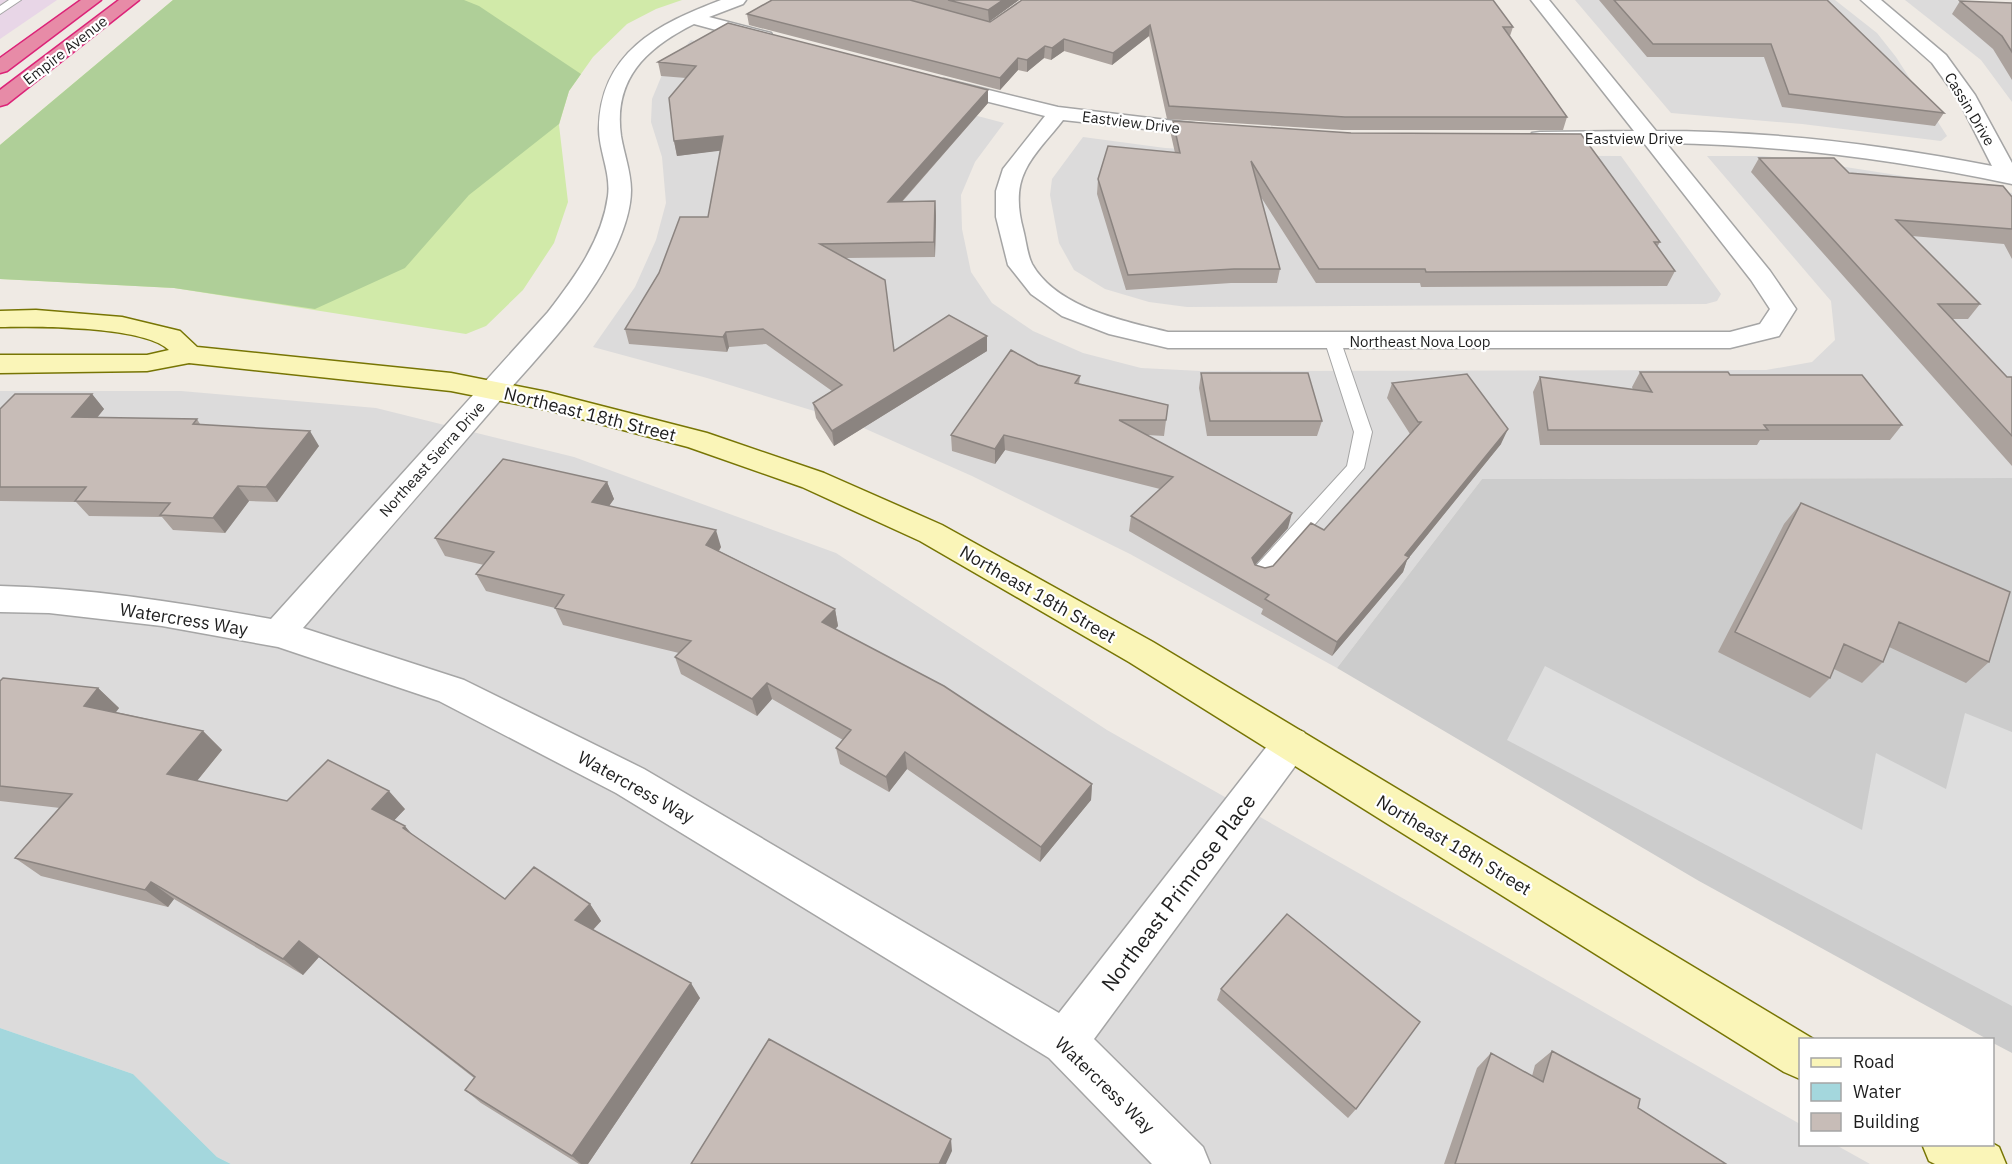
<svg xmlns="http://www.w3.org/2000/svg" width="2012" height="1164" font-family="'IBM Plex Sans',sans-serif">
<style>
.residential{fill:#dcdbdb}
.industrial{fill:#e8d6e7}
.religious{fill:#ccc}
.grass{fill:#d1eaa9}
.forest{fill:#afcf98}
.parking{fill:#dedede}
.water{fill:#a4d7dd}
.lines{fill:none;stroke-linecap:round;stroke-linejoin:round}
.lane-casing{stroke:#a5a5a5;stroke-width:2}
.street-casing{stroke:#a5a5a5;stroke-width:3}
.secondary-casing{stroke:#777504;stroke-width:3}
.highway-casing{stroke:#dc2378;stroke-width:3}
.lane{fill:#fff;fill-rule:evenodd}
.street{fill:#fff;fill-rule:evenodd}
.secondary{fill:#faf5b8;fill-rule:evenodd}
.highway{fill:#e78ba7;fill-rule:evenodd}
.wall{fill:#aba29d}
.shaded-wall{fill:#8b8480}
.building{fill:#c7bcb7;stroke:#8b8480;stroke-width:1.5}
.labels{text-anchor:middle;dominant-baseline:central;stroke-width:4.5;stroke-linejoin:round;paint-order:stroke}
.far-street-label{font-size:15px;fill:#1e1e1e;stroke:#fff}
.street-label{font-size:18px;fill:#1e1e1e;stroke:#fff}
.near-street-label{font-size:21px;fill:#1e1e1e;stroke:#fff}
</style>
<rect width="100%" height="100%" fill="#efeae4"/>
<path class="residential" d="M1575,0h260l42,33 19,24 51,79 -6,5 -139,-17 -131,-11z
M1905,0h49l42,4 16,-2v100l-31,-42z
M691,40l313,83 -29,39 -14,33 1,34 9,43 21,31 41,28 50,22 58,15 60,3 565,-1 46,-8 23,-22 -4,-39 -124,-145h55l32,3 218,34v285l-530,1 -145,189 -207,-114 -158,-78 -122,-54 -143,-44 -114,-31 42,-60 21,-47 10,-37 -4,-46 -11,-35 1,-23 12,-29z
M1083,137l82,11 138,7 318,1 100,138 -4,7 -11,3 -519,3 -38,-5 -44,-13 -31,-19 -15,-27 -9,-48 2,-16z
M0,391h181l195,17 198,49 262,96 271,177 693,394v20l36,1 34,19h-1639l-14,-7 -84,-83 -133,-46z"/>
<path class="industrial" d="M0,0h57l-57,39z"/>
<path class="religious" d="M2012,478v575l-19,-10 -1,-3 -5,-1 -288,-158 -362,-213 145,-189z"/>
<path class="grass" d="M173,0h509l-26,9 -29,15 -34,33 -24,34 -10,34 9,77 -14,41 -31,47 -37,36 -20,8 -292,-46 -174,-9v-134z"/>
<path class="forest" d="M173,0h291l15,6 102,68 -12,17 -10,33 -90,71 -64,73 -90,41 -141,-21 -174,-9v-134z"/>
<path class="parking" d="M1545,666l317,164 14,-77 70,36 19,-76 47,19v274l-505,-266z"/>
<path class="water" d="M0,1028l133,46 84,83 14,7h-231z"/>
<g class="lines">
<defs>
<path id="lane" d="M9,0h12l-21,14v-8z
M1333,337l8,5 31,90 -8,36 -97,111 -7,2 -7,-2 -3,-5 3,-5 94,-103 7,-34 -29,-90z"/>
<path id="street" d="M721,0h25l-3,4 -34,13 62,16 2,4 -2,4 -7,2 -70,-19c-48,24 -81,55 -73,112 3,18 10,36 10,54 0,19 -7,39 -15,57 -28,60 -78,109 -120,158 -64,75 -129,149 -193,223l161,52 180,89 415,244 219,-281 13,-5 13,5 6,11 -6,11 -210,285 109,108 7,17h-58l-103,-106 -433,-265 -177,-92 -161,-54 -116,-21 -113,-13 -49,-1v-26c91,2 181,17 271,33l277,-307c26,-34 54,-71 60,-116 3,-23 -9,-45 -9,-67 1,-77 59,-105 122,-129z
M1531,0h18l107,131c112,0 225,13 336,35l-34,-67 -26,-36 -71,-63h20l65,55 29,40 37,68v21c-114,-24 -229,-39 -346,-41l104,128 26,38 -17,27 -49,12h-562l-59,-14 -47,-18 -31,-22 -23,-29 -12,-48v-26l7,-22 42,-53 -108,-27 -3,-4 3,-4 7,-2 114,28 167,20 4,4 -4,4 -7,2 -155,-17c-12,16 -30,33 -38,51 -9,18 -7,39 -2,58 3,11 4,25 9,35 25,44 92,57 136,68h562l30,-8 10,-15 -19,-29 -107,-137 -104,1 -8,-1 -3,-5 3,-5 8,-1 94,-1z"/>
<path id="secondary" d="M36,310l86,7 58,14 17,16 254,26 96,19 160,41 117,40 118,52 211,117 662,398h-15v39l-16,-7 -655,-410 -209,-121 -118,-54 -114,-40 -141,-37 -96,-19 -262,-28 -42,8 -147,2v-18h147l22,-5c-24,-24 -133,-24 -169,-23v-16z
M1992,1143l7,4 7,17h-71l-6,-3 -7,-17z"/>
<path id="highway" d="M81,0h20l-94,71 -7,2v-15z
M119,0h20l-132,104 -7,2v-16z"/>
</defs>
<use href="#lane" class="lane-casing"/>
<use href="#street" class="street-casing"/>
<use href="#secondary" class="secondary-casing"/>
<use href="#highway" class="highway-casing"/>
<use href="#lane" class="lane"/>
<use href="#street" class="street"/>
<use href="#secondary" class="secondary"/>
<use href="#highway" class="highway"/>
</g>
<path class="wall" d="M772,0h247l-30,21 524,6 -3,9 57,81 -4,13h-221l-175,-11 -18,-83 -37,29 -48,-14 -13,9 -7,-2 -17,14 -9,-2 -18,20 -251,-65 -2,-11z
M1599,0h228l117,113 -9,13 -153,-19 -18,-50h-117z
M1960,1l52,2v77l-19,-31 -41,-35z
M728,23l260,80 -86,99 33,-1 1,15 -1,41 -89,1 48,93h93l-153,95 -18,-28 -3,-15 19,-12 -66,-47 -37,3 -2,5 -98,-8 -4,-15 83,-112 13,-67 -44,6 -3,-15 12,-63 -25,-2 -3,-14z
M1173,121l487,121 -3,5 18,24 -8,15 -246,1 -1,-4h-104l-57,-89 21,75 -3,14h-46l-105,7 -29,-96 1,-15 77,-26 -4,-18z
M1759,158l90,15 163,24v62l-8,-15 -92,-8 68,68 -12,15h-16l55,58h5v89l-261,-294z
M1038,365l42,11 -1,8 89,21 -4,31 -17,-1 141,93 -33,37 10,3 8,-2 51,-36 86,-96 -23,-36 5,-15 109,61 -94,116 -4,12 -71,84 -71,-42 2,-5 -134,-78 2,-15 29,-27 -155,-39 -10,14 -43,-13 -1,-16z
M1640,372l90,3 172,50 -12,15h-130l-3,5h-217l-7,-53 7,-15 93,13 -1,-3z
M1201,373l121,48 -5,15h-110l-8,-48z
M92,394l12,15 -7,9 100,1 3,5 119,22 -42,56 -28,-1 -24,32 -52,-3 -11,-13 -73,-1 -13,-14 -76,-1v-92z
M607,482l7,17 -5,7 112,41 -2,4 116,58 3,17 -3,3 257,155 -1,16 -51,62 -133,-93 -18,23 -49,-28 -4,-16 7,-8 -71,-41 -15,17 -76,-42 -6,-17 4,-4 -116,-28 -8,-17 -69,-17 -10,-17 8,-9 -39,-9 -10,-18z
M1801,503l188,159 -23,21 -77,-36 -6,15 -21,21 -28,-14 -4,9 -20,20 -92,-46 66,-128z
M0,681l98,7 21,20 -3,4 87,19 19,19 -25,31 90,20 118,8 -11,11 20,16 91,63 85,5 11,17 -8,9 107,68 -112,166h-9l-98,-61 -16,-13 9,-12 -155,-121 -16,18 -129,-76 -6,8 -127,-31 -26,-18 45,-50 -60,-7z
M1221,989l135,120 -8,9 -131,-118z
M1552,1051l86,57 88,56h-282l33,-96 14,-15 41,23 3,-11z"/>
<path class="shaded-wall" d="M1003,0h16l-30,22 -1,-12z
M1150,25l-1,11 -37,29 1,-12z
M1064,39v12l-13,9 1,-12z
M1045,46l-1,12 -17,14v-12z
M1018,58v12l-18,20v-12z
M988,90v13l-99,113 -1,-14z
M723,136l3,14 -49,6 -3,-15z
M935,201l1,15 -1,41 -1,-15z
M726,332l3,15 -2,5 -4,-15z
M987,336v15l-153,95 -2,-15z
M92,394l12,15 -19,23 -13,-15z
M1508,429l-7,15 -94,116 -4,12 -71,84 5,-14 68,-87z
M310,431l9,15 -42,56 -11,-15z
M1004,435l1,15 -10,14v-15z
M607,482l7,17 -15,21 -7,-18z
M238,486l11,15 -24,32 -12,-15z
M1292,513l-4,15 -40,45 4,-15z
M716,530l5,17 -9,15 -6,-17z
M835,609l3,17 -12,13 -4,-17z
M767,683l5,16 -15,17 -5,-17z
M98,688l21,20 -13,17 -22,-19z
M203,731l19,19 -35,43 -20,-19z
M905,752l2,17 -18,23 -3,-15z
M1092,784l-1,16 -51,62 1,-15z
M389,791l16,18 -17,18 -16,-18z
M405,826l15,18 -17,-16z
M151,882l23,17 -6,8 -23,-17z
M590,904l11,17 -15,16 -11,-17z
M299,941l20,16 -16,18 -20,-16z
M691,983l9,15 -112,166h-7l-9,-8z
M951,1139l1,12 -6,13h-7z"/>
<path class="building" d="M772,0h138l80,22 32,-22h471l20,27h-10l64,90h-222l-176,-11 -19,-81 -37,28 -49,-14 -12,9 -7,-2 -18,14 -9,-2 -18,20 -253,-64z
M948,0h55l-15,10z
M1614,0h213l117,113 -155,-19 -18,-50h-118z
M1960,1l52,2v49l-10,-16z
M728,23l260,67 -100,112 47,-1 -1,41 -114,2 65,36 9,71 55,-36 38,21 -155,95 -19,-28 29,-18 -79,-56 -37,3 -3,5 -98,-8 34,-56 21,-56h28l15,-81 -49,5 -5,-43 27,-32 -38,-4z
M1173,121l178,12 230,1 79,108h-6l21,29 -249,1 -1,-3h-106l-68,-108 29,108h-46l-106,6 -30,-96 10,-33 72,7z
M1759,158h75l15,15 154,13 9,11v32l-116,-9 84,84h-42l69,73h5v59z
M1011,350l27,15 42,11 -5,7 93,22 -2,15h-47l173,93 -40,45 3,7 10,3 8,-2 38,-43 13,7 97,-108h-3l-26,-39 75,-9 41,55 -103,126 4,2 -72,85 -72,-43 4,-4 -138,-79 42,-39 -169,-42 -9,14 -44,-14z
M1640,372h88l2,3h132l40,50h-138l4,5h-220l-8,-53 112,15z
M1201,373h107l14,48h-112z
M15,394h77l-20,23 125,2 -4,5 117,7 -44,56 -28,-1 -25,32 -53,-3 10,-12 -95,-2 11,-14h-86v-78z
M503,459l104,23 -15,20 124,28 -10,15 129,64 -13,13 122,64 148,98 -51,63 -136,-95 -19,25 -50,-29 15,-18 -84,-47 -15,16 -77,-42 16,-16 -136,-33 9,-13 -88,-21 18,-22 -59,-14z
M1801,503l209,89 -21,70 -90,-40 -16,40 -39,-18 -14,34 -95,-46z
M3,678l95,10 -14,18 119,25 -36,43 120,27 41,-41 61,31 -17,18 33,17 -2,2 102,71 29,-32 56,37 -15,16 116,63 -119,173 -107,-66 10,-13 -176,-136 -16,18 -132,-77 -6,8 -130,-32 57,-64 -72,-8v-105z
M1287,914l133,108 -64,87 -135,-120z
M769,1039l182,100 -12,25h-248z
M1552,1051l88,48 -2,9 88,56h-271l36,-111 52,29z"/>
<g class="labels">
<g class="far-street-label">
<text transform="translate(65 50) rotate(-38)">Empire Avenue</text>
<text transform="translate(1970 109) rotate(59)">Cassin Drive</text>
<text transform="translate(1131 122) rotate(7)">Eastview Drive</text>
<text x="1634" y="138">Eastview Drive</text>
<text x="1420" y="341">Northeast Nova Loop</text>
<text transform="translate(432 459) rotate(-48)">Northeast Sierra Drive</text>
</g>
<g class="street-label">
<text transform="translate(590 414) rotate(14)">Northeast 18th Street</text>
<text transform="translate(1038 594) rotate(30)">Northeast 18th Street</text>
<text transform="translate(184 619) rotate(9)">Watercress Way</text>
<text transform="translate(636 787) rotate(29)">Watercress Way</text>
<text transform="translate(1454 845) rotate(31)">Northeast 18th Street</text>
<text transform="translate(1105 1085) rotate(44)">Watercress Way</text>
</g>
<g class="near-street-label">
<text transform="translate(1178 892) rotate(-53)">Northeast Primrose Place</text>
</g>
</g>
<rect x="1799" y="1038" width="195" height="108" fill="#ffffff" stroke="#a5a5a5" stroke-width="1.5"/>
<rect x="1811" y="1058" width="30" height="9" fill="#faf5b8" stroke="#a5a5a5" stroke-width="1.5"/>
<text x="1853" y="1068" font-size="18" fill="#1e1e1e">Road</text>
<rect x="1811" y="1083" width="30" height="18" fill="#a4d7dd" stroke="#a5a5a5" stroke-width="1.5"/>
<text x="1853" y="1098" font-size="18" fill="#1e1e1e">Water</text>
<rect x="1811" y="1113" width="30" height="18" fill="#c7bcb7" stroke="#a5a5a5" stroke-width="1.5"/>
<text x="1853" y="1128" font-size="18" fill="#1e1e1e">Building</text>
</svg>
